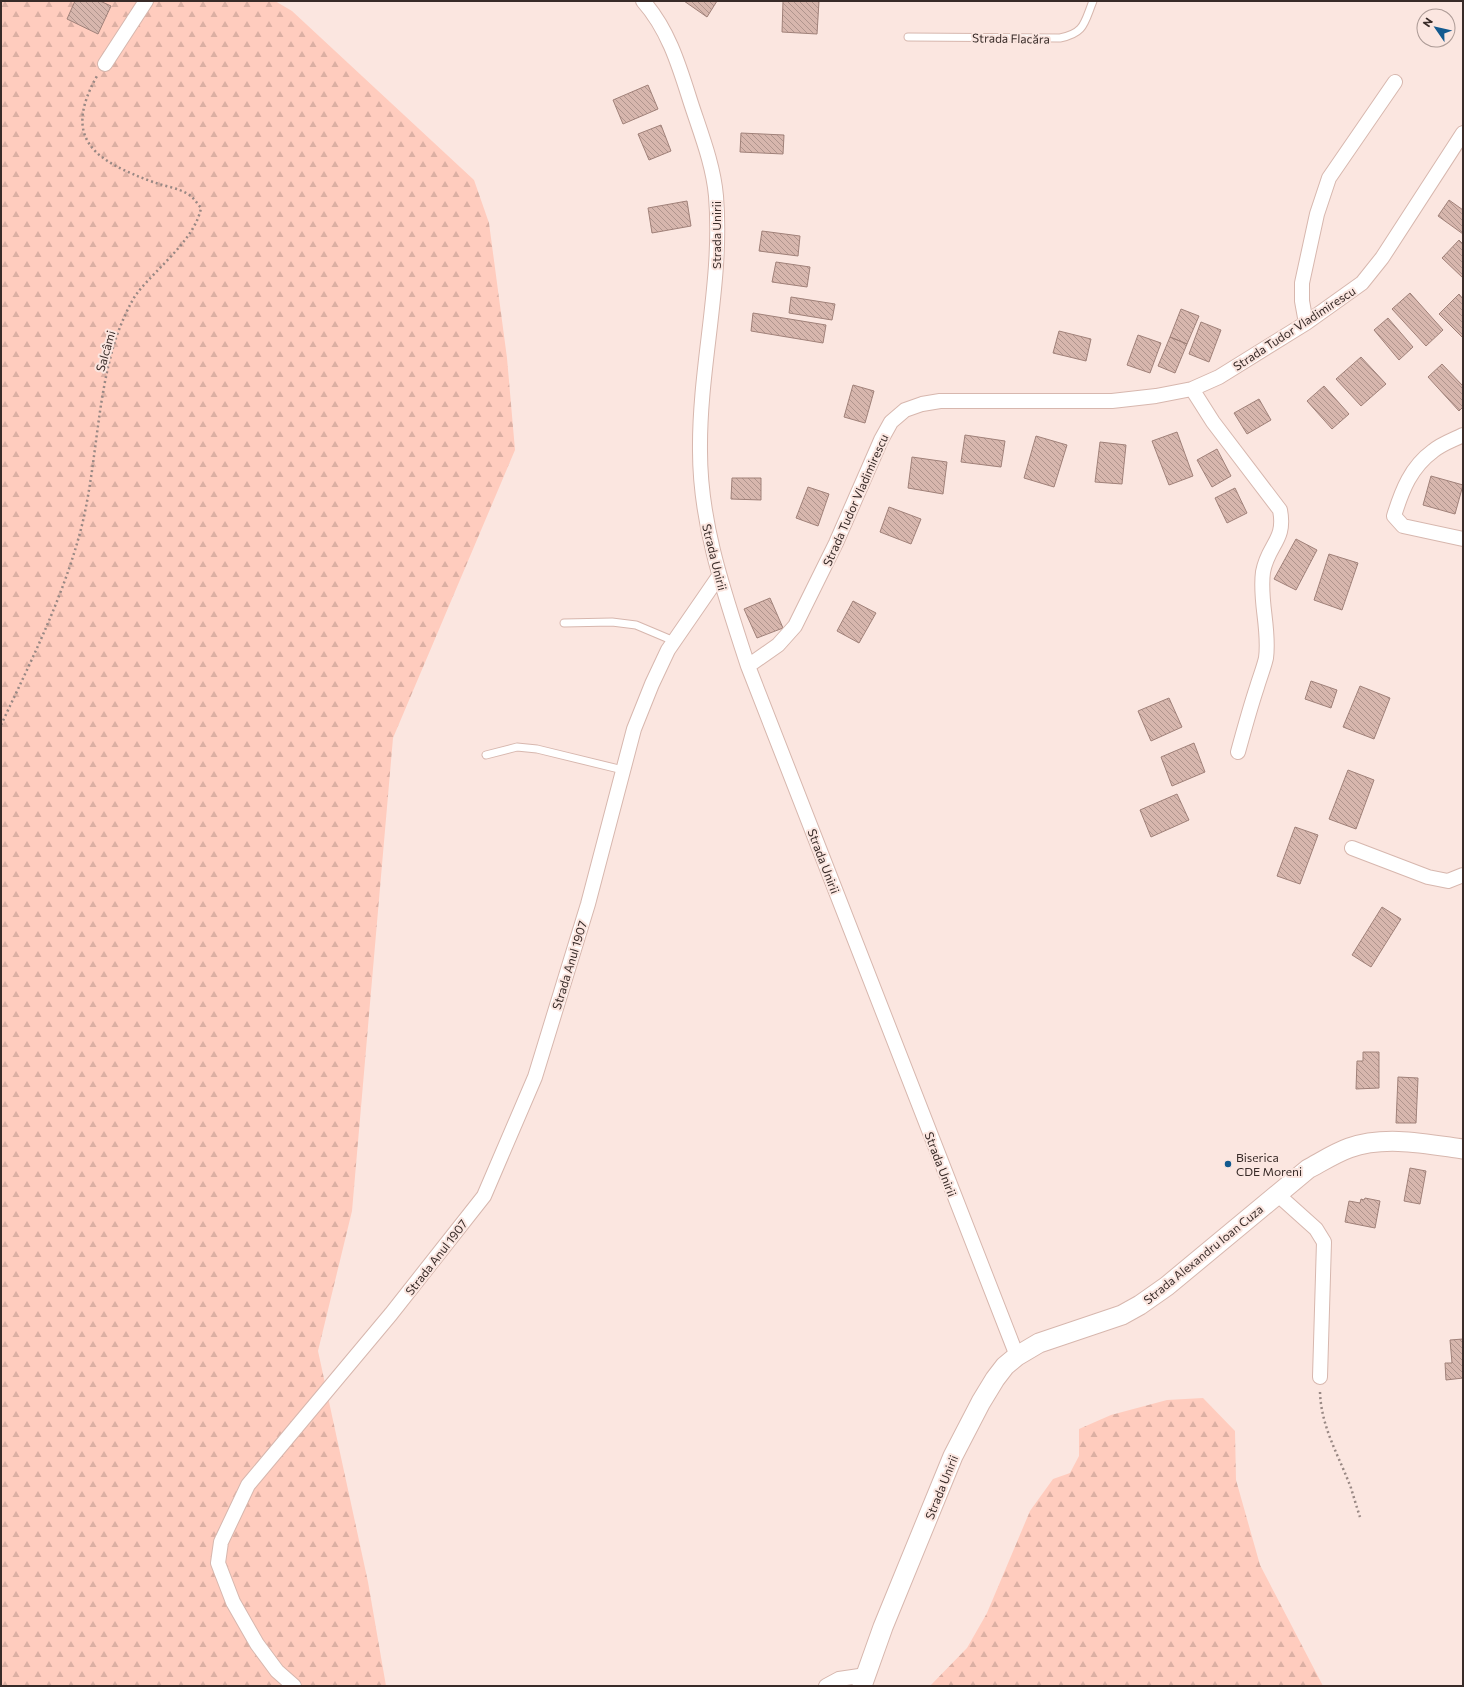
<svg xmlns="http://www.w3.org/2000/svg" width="1464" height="1687" font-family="Commissioner,sans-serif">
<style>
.forest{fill:url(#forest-firs)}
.building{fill:url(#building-back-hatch);stroke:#a08179}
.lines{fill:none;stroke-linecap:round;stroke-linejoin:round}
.service-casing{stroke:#d7b7ae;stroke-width:9}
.minor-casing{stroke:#d7b7ae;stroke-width:16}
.secondary-casing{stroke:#d7b7ae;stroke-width:21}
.path{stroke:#998884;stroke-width:2.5;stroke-dasharray:2 3;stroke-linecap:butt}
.service{stroke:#fff;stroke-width:7}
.minor{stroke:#fff;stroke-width:14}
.secondary{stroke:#fff;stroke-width:19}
.poi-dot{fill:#135a8f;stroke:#fbe6e0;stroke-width:1.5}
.labels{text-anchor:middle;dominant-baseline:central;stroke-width:4;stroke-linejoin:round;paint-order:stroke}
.street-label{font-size:12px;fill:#382b28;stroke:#fbe6e0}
.poi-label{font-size:12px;fill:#382b28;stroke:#fbe6e0;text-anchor:start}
</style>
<defs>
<pattern id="forest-firs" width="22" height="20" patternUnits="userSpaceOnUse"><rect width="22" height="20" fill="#ffccbe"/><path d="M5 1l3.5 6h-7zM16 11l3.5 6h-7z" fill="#dbafa3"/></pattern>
<pattern id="building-back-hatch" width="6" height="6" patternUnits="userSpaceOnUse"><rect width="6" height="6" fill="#d7b6ad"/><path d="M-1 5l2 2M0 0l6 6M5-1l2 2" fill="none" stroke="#af948d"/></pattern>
</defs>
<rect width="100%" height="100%" fill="#fbe6e0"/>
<path class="forest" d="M1,1h274l17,10 182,169 15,43 18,135 8,92 -122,288 -41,473 -34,140 50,231 18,104h-385z
M1203,1398l32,33 1,49 24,85 63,121h-393l37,-38 20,-35 43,-102 23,-32 17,-6 9,-17v-27l32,-14 56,-15z"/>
<path class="building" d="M75,1h25l11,5 -13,28 -31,-15z
M684,1h33l-10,16z
M783,1h36l-2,33 -35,-2z
M648,85l10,24 -35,15 -10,-24z
M661,125l10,26 -22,9 -11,-26z
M741,133l43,2 -1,19 -43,-2z
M1449,200l14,10v24l-25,-18z
M687,201l4,25 -39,7 -4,-25z
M762,231l38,5 -2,20 -39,-5z
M1459,240l4,4v34l-21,-20z
M776,262l34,5 -3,20 -35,-5z
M1410,293l33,37 -17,16 -34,-37z
M1459,294l4,5v39l-24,-24z
M791,297l44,7 -3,16 -43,-7z
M1181,309l18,7 -12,28 -17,-7z
M753,313l73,12 -3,18 -72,-12z
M1388,318l25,29 -14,13 -25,-30z
M1201,322l20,8 -12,32 -20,-8z
M1059,331l32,8 -5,22 -33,-8z
M1138,335l23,8 -11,30 -23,-8z
M1170,337l17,7 -12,29 -17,-7z
M1361,357l25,27 -25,22 -25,-27z
M1442,364l21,22v21l-4,4 -31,-34z
M853,385l21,6 -9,32 -21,-6z
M1324,386l25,28 -17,15 -25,-28z
M1259,399l12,21 -24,14 -13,-21z
M1177,432l16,44 -24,9 -17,-44z
M965,435l40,6 -4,26 -40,-5z
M1036,436l31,9 -13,42 -30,-9z
M1100,442l26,3 -4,39 -27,-2z
M1217,449l14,27 -19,11 -15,-27z
M912,457l35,5 -4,32 -35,-6z
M1431,476l32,9 -8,29 -32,-9z
M732,478h29v22l-30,-1z
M808,487l21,7 -11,32 -22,-8z
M1235,488l12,25 -20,10 -12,-25z
M889,507l32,12 -10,25 -31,-12z
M1296,539l21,11 -21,40 -22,-11z
M1329,554l29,9 -16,47 -28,-10z
M770,598l13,30 -26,10 -13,-29z
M853,601l23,12 -17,30 -22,-12z
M1311,681l26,9 -6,18 -26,-9z
M1360,686l30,12 -16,41 -31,-12z
M1169,698l13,29 -31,14 -13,-30z
M1194,743l11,29 -33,14 -11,-29z
M1348,770l26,10 -18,49 -27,-10z
M1177,794l12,26 -38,17 -11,-27z
M1295,827l23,8 -18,49 -23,-8z
M1382,907l19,12 -30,48 -19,-12z
M1363,1052h16v36l-23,1 1,-28h6z
M1398,1077l20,1 -2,45h-20z
M1410,1168l16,3 -6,33 -16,-3z
M1365,1198l15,3 -5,27 -30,-6 4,-21 11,2 1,-4 3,1z
M1463,1339v39l-17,2 -1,-17h7l-2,-23z"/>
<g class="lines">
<defs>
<path id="service" d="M908,37l152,1c25,-5 24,-15 33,-37
M564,623l48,-1 24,3 38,16
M486,755l31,-8 20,2 86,21"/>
<path id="minor" d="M643,1c24,27 35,61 46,96 10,32 24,65 27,99 7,86 -17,170 -16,255 0,75 25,144 48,215l269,690
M105,64l41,-63
M1306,323l-4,-22v-18l15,-69 12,-36 66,-96
M1192,389l21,33 67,88c6,31 -12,34 -17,62 -4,29 7,57 3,86 -2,9 -6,19 -9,29 -7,21 -13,43 -19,65
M1463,435c-10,5 -22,9 -30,16 -22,16 -31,39 -39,65l9,10 60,13
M748,666l30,-21 17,-19 41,-83 45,-103 10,-18 14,-12 17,-6 18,-3h172l44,-5 36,-7 27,-12 87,-54 56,-40 20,-25 81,-125
M1352,848l76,29 20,4 15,-6
M1277,1194l39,35 8,13 -4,135
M294,1686l-17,-15 -20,-27 -24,-42 -15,-39 3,-21 27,-57 143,-171 93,-118 51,-119 53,-173 46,-175 18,-45 16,-34 51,-74
M826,1686l13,-7 27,-4"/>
<path id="secondary" d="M862,1686l21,-59 70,-171 28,-54 14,-23 10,-13 12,-10 22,-13 83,-28 18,-10 27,-19 141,-117c13,-7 27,-16 41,-21 36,-13 78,-4 114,1"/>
</defs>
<use href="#service" class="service-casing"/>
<use href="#minor" class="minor-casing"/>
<use href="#secondary" class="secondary-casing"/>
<path class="path" d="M1,725c30,-64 62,-127 80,-196 16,-63 15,-129 35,-191 4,-12 14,-36 22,-46 20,-25 57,-53 63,-84 -4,-5 -8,-11 -13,-14 -10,-6 -24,-8 -35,-12 -57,-21 -92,-42 -56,-106
M1320,1392c1,35 19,64 31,96 3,10 6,20 9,29"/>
<use href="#service" class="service"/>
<use href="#minor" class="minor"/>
<use href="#secondary" class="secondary"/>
</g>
<circle class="poi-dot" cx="1228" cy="1164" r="4"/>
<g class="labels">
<g class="street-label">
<text transform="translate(1011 38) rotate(1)">Strada Flacăra</text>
<text transform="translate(716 235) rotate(-90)">Strada Unirii</text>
<text transform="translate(1294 328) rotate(-33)">Strada Tudor Vladimirescu</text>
<text transform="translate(105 351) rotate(-74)">Salcâmi</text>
<text transform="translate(855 500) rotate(-66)">Strada Tudor Vladimirescu</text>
<text transform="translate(715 557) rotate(76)">Strada Unirii</text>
<text transform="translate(824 861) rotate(69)">Strada Unirii</text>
<text transform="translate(569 965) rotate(-73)">Strada Anul 1907</text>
<text transform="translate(941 1164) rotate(69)">Strada Unirii</text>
<text transform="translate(1203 1254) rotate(-39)">Strada Alexandru Ioan Cuza</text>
<text transform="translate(436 1257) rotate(-52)">Strada Anul 1907</text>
<text transform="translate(941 1487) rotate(-68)">Strada Unirii</text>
</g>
<g class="poi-label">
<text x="1236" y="1157">Biserica<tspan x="1236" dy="14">CDE Moreni</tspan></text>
</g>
</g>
<rect width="1464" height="1687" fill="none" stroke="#382b28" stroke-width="4"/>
<g transform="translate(1436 28) rotate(304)"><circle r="19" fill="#fbe6e0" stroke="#ad9b96"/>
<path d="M0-3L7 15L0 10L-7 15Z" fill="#135a8f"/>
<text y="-6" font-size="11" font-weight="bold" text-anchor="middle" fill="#382b28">N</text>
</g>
</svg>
